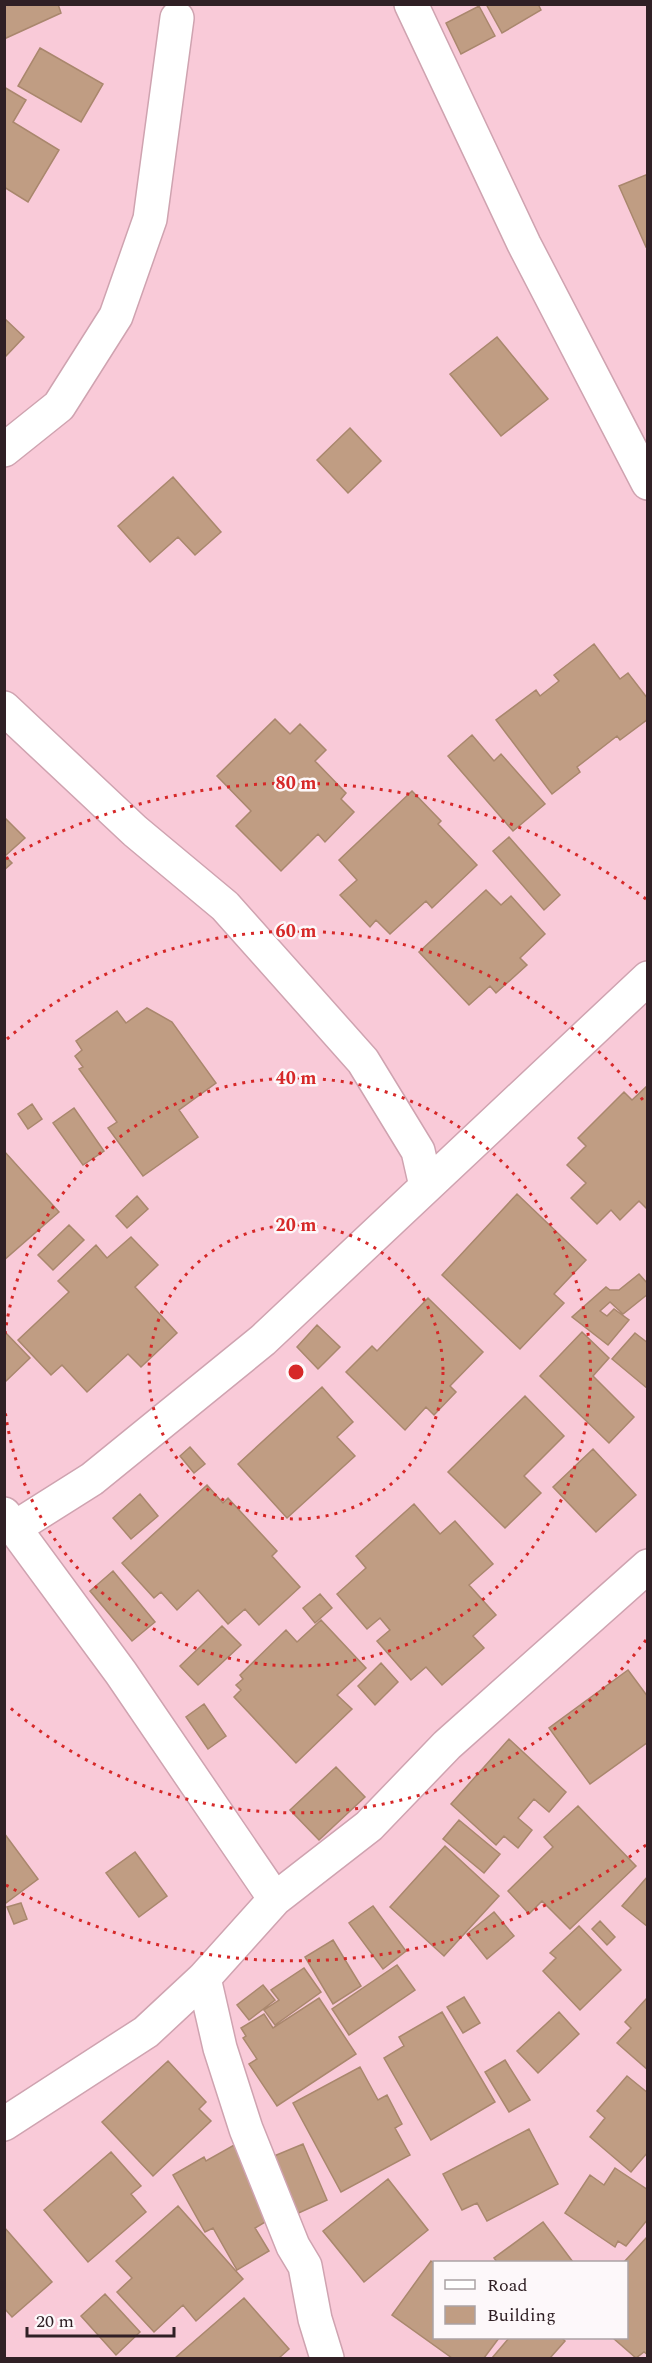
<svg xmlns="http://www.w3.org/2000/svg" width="652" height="2363" font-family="Spectral,serif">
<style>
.building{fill:#c09d83;stroke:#a9876d;stroke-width:1.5}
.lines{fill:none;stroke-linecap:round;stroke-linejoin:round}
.minor-casing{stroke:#cfa3b0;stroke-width:36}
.minor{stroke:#fff;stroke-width:33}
.ring{fill:none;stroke:#d62828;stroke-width:3;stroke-dasharray:3 6}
.centre{fill:#d62828;stroke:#fdf8fa;stroke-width:3}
.ring-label{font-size:18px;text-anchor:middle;font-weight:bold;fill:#d62828;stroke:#fdf8fa;stroke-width:5;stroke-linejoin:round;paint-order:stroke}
</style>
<rect width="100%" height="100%" fill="#f9cad8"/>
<path class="building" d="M4,4h54l3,9 -57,26z
M486,4h52l3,6 -39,23z
M479,6l16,30 -34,18 -15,-31z
M40,48l63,36 -22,38 -63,-36z
M4,87l22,13 -13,22 46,28 -31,52 -24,-15z
M648,174v72l-2,1 -27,-61z
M4,318l20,19 -20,21z
M497,337l51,62 -47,37 -51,-62z
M350,428l31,33 -33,32 -31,-33z
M173,477l48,55 -26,23 -17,-18 -28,25 -32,-36z
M594,644l26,35 8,-6 20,26v20l-28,21 -3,-4 -40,31 3,5 -28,22 -56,-74 40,-30 4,6 19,-15 -5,-6z
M275,719l15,15 10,-10 26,26 -11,11 31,32 -5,6 13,13 -29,30 -7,-8 -37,37 -45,-45 15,-15 -34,-35z
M472,735l22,26 7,-7 44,50 -32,27 -65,-75z
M412,791l29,30 -3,3 39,41 -45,43 -6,-7 -36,33 -14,-14 -6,7 -30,-32 17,-15 -18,-20z
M4,817l21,21 -20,18 7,7 -8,7z
M509,837l51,58 -16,15 -51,-59z
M486,890l15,15 10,-9 34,38 -25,24 7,7 -31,28 -6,-7 -21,19 -50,-53z
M147,1008l25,14 44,61 -37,27 19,27 -55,39 -35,-48 9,-6 -38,-53 4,-2 -8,-11 7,-6 -6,-9 41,-30 9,12z
M648,1085v125l-9,-9 -19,19 -9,-10 -14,14 -26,-26 15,-15 -19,-18 19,-19 -8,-8 46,-46 8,8z
M32,1104l10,15 -14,10 -10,-15z
M74,1108l30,43 -21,14 -30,-42z
M4,1151l55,61 -55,48z
M517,1194l69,66 -32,34 10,9 -44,46 -78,-74z
M137,1196l11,13 -21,19 -11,-12z
M69,1225l15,15 -31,30 -15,-15z
M131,1237l27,28 -23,22 42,46 -36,34 -13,-13 -41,38 -25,-27 -11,10 -33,-35 51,-48 -11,-11 38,-36 11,13z
M639,1274l9,10v10l-25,20 -13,-12 -10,9 7,5 7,-7 15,11 -21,25 -36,-28 34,-30 4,3h9z
M428,1298l55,54 -33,34 6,6 -22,23 -8,-8 -21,23 -59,-58 26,-26 5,5z
M317,1325l23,22 -22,22 -21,-22z
M4,1331l26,27 -25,24 -1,-1z
M582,1332l27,26 -16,18 41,41 -25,26 -69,-67z
M635,1333l13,10v46l-36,-30z
M322,1387l31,35 -16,15 18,19 -68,62 -49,-54z
M525,1396l39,40 -40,40 17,17 -36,35 -57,-56z
M190,1447l15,17 -11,9 -14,-17z
M593,1449l43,46 -40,37 -43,-45z
M207,1485l16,18 5,-5 49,53 -5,5 28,31 -41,38 -14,-16 -17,15 -30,-34 -21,20 -16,-18 -7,6 -32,-35z
M140,1494l18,22 -27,23 -18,-21z
M414,1504l26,30 15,-13 38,43 -24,21 27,30 -23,21 11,12 -42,37 -16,-18 -15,13 -34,-39 13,-11 -10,-12 -13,11 -30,-35 29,-26 -10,-12z
M113,1571l42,51 -23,19 -42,-50z
M320,1594l12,14 -17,15 -12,-15z
M321,1620l45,48 -29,27 15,14 -56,54 -62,-66 7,-7 -5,-5 7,-6 -3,-4 46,-45 11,12z
M222,1626l19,19 -43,40 -18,-19z
M381,1663l17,19 -23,23 -17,-19z
M628,1670l20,27v45l-58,42 -41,-56z
M204,1704l22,32 -18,13 -22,-32z
M509,1739l57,53 -17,20 -15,-13 -16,19 14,12 -14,18 -14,-12 -8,9 -45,-41z
M336,1767l29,30 -46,43 -29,-30z
M578,1806l58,60 -66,63 -28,-28 -13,13 -21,-23 45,-44 -9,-10z
M459,1820l41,34 -16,19 -41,-34z
M4,1833l34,46 -32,24 -2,-3z
M445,1846l54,50 -55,60 -54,-49z
M135,1852l32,44 -28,21 -33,-44z
M648,1876v51l-26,-21z
M21,1903l6,16 -13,5 -7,-17z
M373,1906l33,45 -23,18 -34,-46z
M494,1912l20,24 -27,23 -20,-25z
M600,1921l15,16 -8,8 -15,-16z
M579,1926l42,44 -41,40 -37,-39 13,-13 -6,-5z
M333,1940l28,46 -28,18 -28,-47z
M397,1965l18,25 -66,45 -17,-26z
M304,1968l17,24 -46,33 -11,-15 15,-10 -8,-10z
M263,1985l12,15 -26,20 -12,-15z
M464,1997l16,26 -17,10 -16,-26z
M648,1997v73l-31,-27 14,-15 -6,-6z
M319,1998l37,56 -79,52 -28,-42 8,-5 -14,-21 3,-2 -5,-8 23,-14 9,14z
M442,2012l53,90 -64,38 -47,-82 20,-12 -5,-9z
M559,2012l20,22 -41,39 -21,-22z
M505,2060l25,40 -21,12 -24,-40z
M168,2061l38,41 -7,7 12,12 -58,55 -51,-54z
M360,2067l18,33 9,-5 15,29 -7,4 15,27 -69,37 -48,-89z
M627,2076l21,17v59l-17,20 -41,-35 15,-19 -8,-7z
M529,2129l29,55 -71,37 -10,-18 -15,7 -19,-36z
M243,2140l34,75 -22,13 14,23 -32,19 -24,-42 -8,4 -32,-57 31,-18 2,4z
M303,2144l24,56 -35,16 -25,-57z
M111,2152l30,34 -10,8 15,18 -58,50 -44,-52z
M615,2168l33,22v29l-22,27 -8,-5 -3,6 -50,-34 25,-38 14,10z
M388,2179l40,51 -64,52 -41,-51z
M178,2206l65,73 -47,42 -13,-16 -29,27 -37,-40 15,-14 -16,-17z
M543,2222l30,40h-76l-3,-4z
M4,2227l48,55 -40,35 -8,-9z
M648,2236v119l-4,-3 -8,6 -23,-20h13v-76h-2z
M431,2261l3,2v75h65l-15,20h-32l-60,-43z
M105,2294l35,38 -24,23 -35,-39z
M244,2298l45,51 -10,9h-104z
M509,2338h53l3,3 -15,17h-58z"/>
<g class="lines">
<defs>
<path id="minor" d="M411,4l113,240 124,239
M4,450l55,-44 57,-90 34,-97 27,-201
M4,708l131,123 90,75 74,83 64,72 55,90 8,35
M4,1514l117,159 154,226
M16,1527l76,-48 171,-139 385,-362
M204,1978l16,70 26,81 47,117 12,20 10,53 12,39
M4,2124l142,-92 58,-54 71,-79 94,-73 78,-81 201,-179"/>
</defs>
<use href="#minor" class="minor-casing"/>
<use href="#minor" class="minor"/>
</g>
<g class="ring">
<circle cx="296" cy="1372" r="147"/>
<path d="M5 1334A294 294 0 1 1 5 1410"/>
<path d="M646 1640A441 441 0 0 1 7 1705M7 1039A441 441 0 0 1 646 1104"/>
<path d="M646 1845A589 589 0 0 1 6 1885M6 859A589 589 0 0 1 646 899"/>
</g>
<circle cx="296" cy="1372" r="9" class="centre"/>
<g class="ring-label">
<text x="296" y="789">80 m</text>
<text x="296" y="937">60 m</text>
<text x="296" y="1084">40 m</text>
<text x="296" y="1231">20 m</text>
</g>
<rect width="652" height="2363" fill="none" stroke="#302025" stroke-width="12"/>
<rect x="433" y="2261" width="195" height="78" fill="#fdf8fa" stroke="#aba2a5" stroke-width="1.5"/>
<rect x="445" y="2280" width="30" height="9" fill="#ffffff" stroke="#aba2a5" stroke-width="1.5"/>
<text x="487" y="2291" font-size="18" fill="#302025">Road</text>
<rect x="445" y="2306" width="30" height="18" fill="#c09d83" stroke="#aba2a5" stroke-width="1.5"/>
<text x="487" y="2321" font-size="18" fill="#302025">Building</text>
<path d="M27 2327v9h147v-9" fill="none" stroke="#302025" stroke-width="3"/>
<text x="36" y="2327" font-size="18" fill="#302025" stroke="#fdf8fa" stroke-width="4.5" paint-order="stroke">20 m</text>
</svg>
